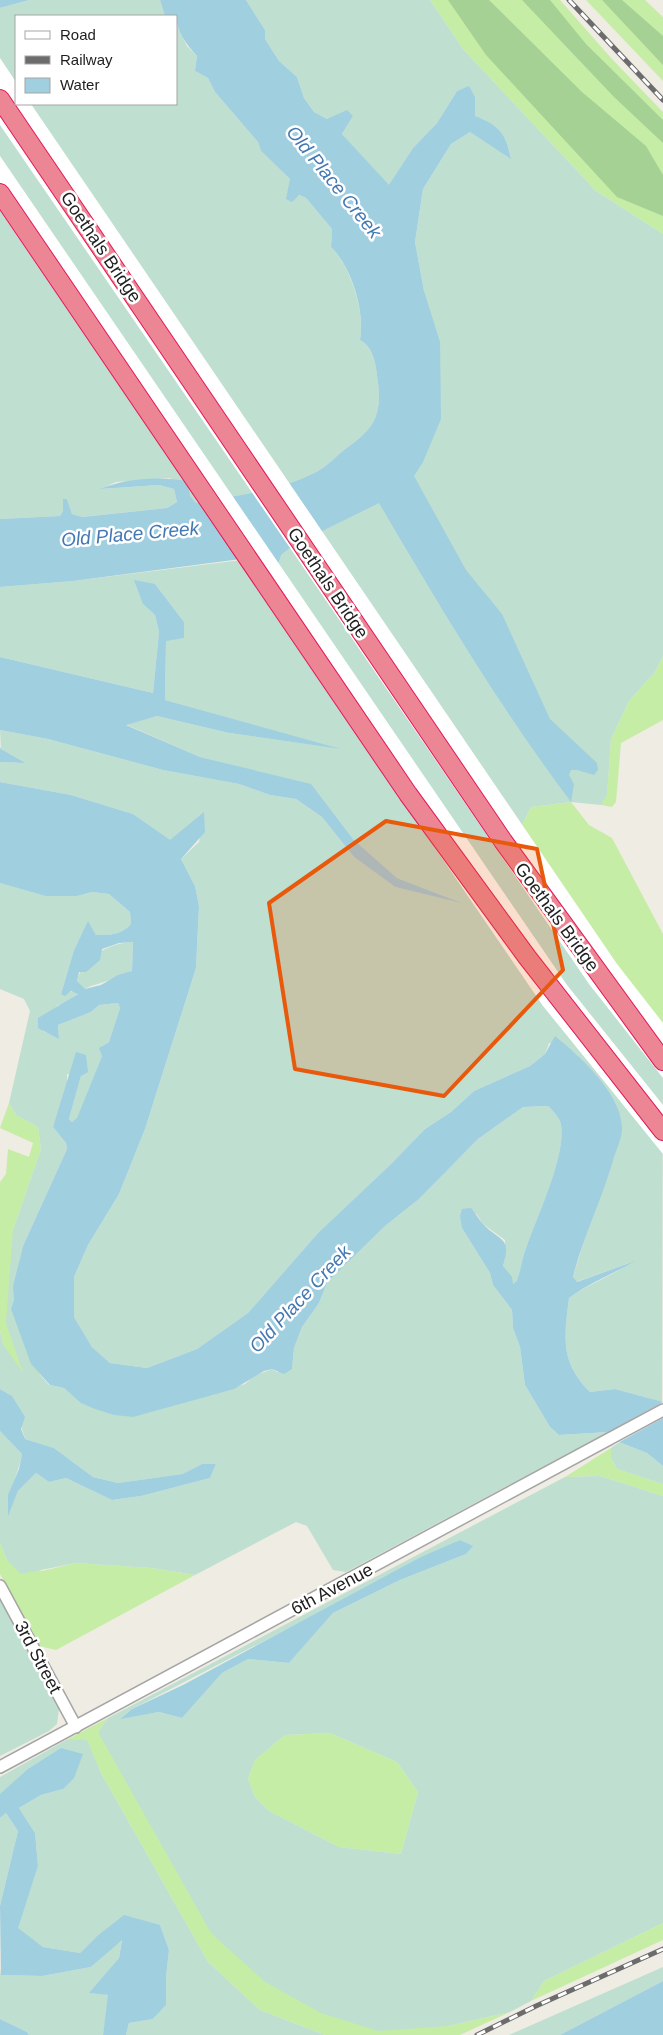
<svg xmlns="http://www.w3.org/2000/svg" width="663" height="2035" font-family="Arial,sans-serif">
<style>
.grass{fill:#c6eda5}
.forest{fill:#a5d195}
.wetland{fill:#bfdfd1;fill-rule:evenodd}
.water{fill:#a0cfe0;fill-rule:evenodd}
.pier{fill:#fff}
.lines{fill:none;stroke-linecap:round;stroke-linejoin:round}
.minor-casing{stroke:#a5a5a5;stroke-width:14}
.highway-casing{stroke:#e41958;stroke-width:20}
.minor{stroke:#fff;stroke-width:11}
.highway{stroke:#ec8695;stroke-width:18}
.rail-casing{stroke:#6c6c6c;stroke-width:5}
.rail{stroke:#fff;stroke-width:3;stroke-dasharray:9;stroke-linecap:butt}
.marked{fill:#e8590c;fill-opacity:0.2;stroke:#e8590c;stroke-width:4;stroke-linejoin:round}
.labels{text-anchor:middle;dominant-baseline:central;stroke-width:5;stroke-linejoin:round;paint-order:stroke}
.street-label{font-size:18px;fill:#1e1e1e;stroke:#fff}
.water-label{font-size:19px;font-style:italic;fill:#4478b3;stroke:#fff}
</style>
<rect width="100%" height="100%" fill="#efece3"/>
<path class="grass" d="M430,0h130l52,59 51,53v122l-67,-43 -133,-142z
M586,0h59l18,17v64z
M663,656v64l-42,23 -5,59 -4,5 -11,-2 6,-11 4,-55 18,-38 26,-29z
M571,802l18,23 23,13 51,96v133l-156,-212 24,-48z
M9,1103l7,12 22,12 3,22 -28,81 29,157 172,41 -177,-20 -34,-64 -3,-13v-149l6,-8 2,-25 21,8 4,-14 -33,-15z
M611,1448v10l6,11 46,15v12l-63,-20 -35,1z
M0,1543l7,17 35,11 34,-8 76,5 43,7 -139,75 -17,-4 -39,-72z
M108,1718l-10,14 350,294 62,-14 -50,23h-135l-65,-25 -52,-48 -107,-189 -14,-32 -19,-2z
M330,1733l67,29 21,30 -17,62 -62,-7 -70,-36 -14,-14 -7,-18 7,-19 30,-25z
M663,1923v17l-132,61 13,-20z"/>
<path class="forest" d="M448,0h41l93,92 64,54 17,29v41l-46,-19 -131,-142z
M522,0h28l36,44 77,76v23l-49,-46z
M602,0h20l41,36v29z"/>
<path class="wetland" d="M29,0h131l5,16h-149v88h160v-80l11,22 10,10 -2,15 13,7 7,14 43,50 3,9 29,28 8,16 8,3 26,31 -1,18c20,21 34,64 29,93 15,8 16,27 18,43 4,33 -5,46 -30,64 -10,7 -19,18 -30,24 -37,20 -81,24 -122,32l-26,-25 -54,4 -15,7 58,-4 15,4 3,13 -10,6 -86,9 -9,-3 -5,-15h-3l-1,12 -3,5 -60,3v-511z
M246,0h184l33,49 133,142 67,43v422l-8,16 -26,29 -18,38 -4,56 -6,10 -30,-3 -40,5 -24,48 156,212 -1,335 -47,-13 -25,3c-30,-30 -26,-54 -21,-94 19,-14 43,-22 63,-36l-56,20 -3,-5 12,-40 25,-66 -32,-115 -10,-9 -19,-4 -4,11 -15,12 -56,25 -23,21 -26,17 -34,35 -73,69 -70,80 -51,36 -50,19 -37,-5 -18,-16 -18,-30v-40l14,-32 31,-51 26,-65 51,-161 3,-62 -4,-20 -14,-27 18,-17 5,-29 -34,28 -37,-27 -62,-19 -71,-13v-20l23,1 -22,-14 -1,-19 48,9 115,31 76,14 31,11 26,4 26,18 32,40 41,30 62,14 -60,-23 -44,-39 -42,-54 -111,-28 -75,-33 32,-8 72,17 107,15 -171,-48 1,-60 18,-2v-16l-29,-38 -12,20 12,11 4,17 -6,61 -153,-36v-70l73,-6 208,-26 13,-10 85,-43 45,-211 -9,-49 8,-53 28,-45 19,-12 41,26c-5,-23 -14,-34 -36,-42v-19l-7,-10 -11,4 -20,32 -24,25 -24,38 -47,-52 11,-18 -26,3 -13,-7 -10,-14 -7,-21 -18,-16 -14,-22v-9z
M0,883l23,6 54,7 15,-4 17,2 21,18 1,12c-10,11 -20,11 -35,11l-8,-13 -14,28 -13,44 23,-5 -7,-8c6,-25 33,-38 56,-39l-1,29c-13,6 -27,11 -41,15 -12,5 -21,15 -34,20l-14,25 16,7 -1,-13 33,-13 8,-7 19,-2 2,5 -11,34 -7,4v10l-25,63 -5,3 -3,-3 12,-43 -14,-2v13l-14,40 13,16 1,6 -44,97 -10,40 1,14 -3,9 20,55 18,21 15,3 17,14 14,7 19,6 19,2 112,-33 9,-8 18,-7 5,3 15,-3 2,-21 8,-21 17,-24 8,-20 10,-10 48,-47 34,-27 59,-60 45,-32 25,-1c5,5 12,12 13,19 5,33 -24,91 -35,123 -4,10 -5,22 -8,33l-5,3 -10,-18 2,-8v-18l-22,-16 -7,-11 -14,15 28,45 3,12 19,25 1,18 7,19 5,38 25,42 9,8 49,-3 -262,140 -13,-2 -26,-44 -11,-4 -101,53 -43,-7 -76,-5 -55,11 -14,-14 -7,-17v-112l22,23c-4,21 -15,39 -14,60l10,-23 18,-18 13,9 17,-4 46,22 29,-4 69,-18 6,-14h-14l-18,10 -66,9 -25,-6 -39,-29 -29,-9 -13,-43 -12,-7v-58l3,13 20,29 -17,-50 7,-93 28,-81 -3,-22 -22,-12 -7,-12 21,-92 -6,-12 -24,-10z
M619,1442l28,11 16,13v18l-46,-15 -6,-11v-10z
M600,1476l63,20v427l-119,58 -13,20 -21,11 -62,14 -70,5 -57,-18 -56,-31 -54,-49 -113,-201 10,-14 457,-241zM460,1540l12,6 -6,8 -66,26 -67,33 -44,50 -41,-4 -26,14 -40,45 -23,-6 -38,6 11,-9zM330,1733l67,29 21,30 -17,62 -62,-7 -70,-36 -14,-14 -7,-18 7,-19 30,-25z
M0,1599l59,110 -2,15 -8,7 -49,25z
M68,1739l19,1 14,33 107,189 52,48 65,25h-199l3,-12 24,-4 13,-14v-28l3,-27 -9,-25 -64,12 -16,16 -37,-6 -26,-19 21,-62 -3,-33 -16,-25 22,-13 22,-6 -63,5v-17z
M6,1813l12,18 -18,75v-88z
M122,1939l-3,19 -29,35 19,2 -6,40h-74l-2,-3 -27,-13v-50l1,6 41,1 49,-9z
M663,1967v14l-103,54h-51z"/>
<path class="water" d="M0,0h29l-29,8z
M160,0h86l19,30v9l14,22 18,16 7,21 10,14 13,7 20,-9 6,6 -11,18 47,51 24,-37 24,-25 20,-32 12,-5 6,11v19c24,9 31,18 36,43l-41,-27 -19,12 -28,45 -8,53 9,49 16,51 1,77 -18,43 -9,14 52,94 36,44 48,105 47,44 1,7 -4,5 -17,-5h-6l-2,5 5,9 -3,18c-72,-96 -131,-195 -192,-299l-85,42 -13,10 -6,18 -19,-16 -183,24 -73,6v-68l60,-3 3,-5v-12h4l5,15 10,3 85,-9 10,-6 -3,-13 -15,-4 -59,4c26,-11 59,-13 87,-8l3,15 6,7c41,-8 85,-12 122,-32 11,-6 20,-17 30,-24 25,-18 34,-31 30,-64 -2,-16 -3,-35 -18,-43 5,-29 -8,-72 -29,-93l1,-18 -26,-31 -7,-3 -7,7 -6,-3 4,-20 -29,-28 -3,-9 -43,-50 -7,-14 -13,-7 2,-15c-10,-11 -21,-25 -21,-40h-11z
M134,580l21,4 29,38v16l-18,3 -1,59 176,49 -112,-16 -72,-17 -31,9 74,32 111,27 42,55 44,39 65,25 -67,-16 -41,-30 -32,-40 -26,-18 -26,-4 -31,-11 -76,-14 -115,-31 -48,-9v-73l153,36 6,-61 -4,-17 -12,-11z
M0,747l1,2 24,14 -25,-1z
M0,782l71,13 62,19 37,26 34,-28 1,20 -24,27 14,27 4,20 -3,62 -51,161 -26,65 -31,51 -14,32v40l18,30 18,16 37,5 50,-19 51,-36 70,-80 73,-69 34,-35 26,-17 23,-21 56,-25 15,-12 10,-18c25,20 69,60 67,95 -1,8 -5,18 -8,26 -11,41 -31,79 -41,120l4,5 58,-21c-22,13 -46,22 -66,37 -5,40 -9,64 21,94l25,-3 48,13v64l-16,-13 -28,-11 -11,-10 -49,3 -9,-8 -25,-42 -5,-38 -7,-19 -1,-18 -19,-25 -3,-12 -28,-45 -2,-12 2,-7 9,-1c5,5 7,11 12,16 17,18 29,12 20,42l9,11 1,7 4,-3c4,-11 5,-23 9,-33 11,-32 40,-91 35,-123 -1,-7 -8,-14 -13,-19l-25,1 -45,32 -59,60 -34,27 -48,47 -10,10 -8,20 -17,24 -8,21 -2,21 -8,5 -12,-5 -8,2 -30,18 -101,28 -19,-2 -19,-6 -14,-6 -17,-15 -14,-3 -19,-21 -20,-55 3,-9 -1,-14 10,-40 44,-97 -1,-6 -13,-16 23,-75 10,3 2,17 -7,4 -12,43 3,3 5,-4 25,-62 -3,-8 10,-6 11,-34 -2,-5 -19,2 -8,7 -33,13 1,14 -21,-11v-10l40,-24 -7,-3 -6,5 -4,-2 13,-44 14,-29 8,14c15,0 25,0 35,-11l-1,-12 -21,-18 -17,-2 -15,4h-31l-46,-13zM133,942l-1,29 -14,4 -17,10 -16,4 -8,-8 2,-9h7l14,-12 2,-11 17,-6z
M0,1389l12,7 13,21 -4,12 4,10 29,9 39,29 25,6 65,-9 19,-10h14l-6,14 -69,18 -29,4 -46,-22 -17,4 -13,-9 -18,18 -10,25v-21l11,-26 3,-15 -22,-23z
M460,1540l13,6 -7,8 -66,26 -67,33 -44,50 -41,-4 -26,14 -40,45 -23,-6 -39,7 12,-10 51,-24 238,-128z
M61,1748l22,6 -9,24 -11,11 -22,6 -22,13 16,25 3,33 -20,62 25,19 37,6 16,-16 28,-22 36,10 9,25 -3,27v28l-13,14 -24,4 -3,12h-23l5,-40 -19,-2 30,-35 3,-18 -31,27 -49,9 -41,-1 -1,-69 18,-75 -12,-18 -6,5v-24l28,-25z
M663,1981v54h-103z
M0,2019l27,13 2,3h-29z"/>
<path class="pier" d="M0,58l16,24v22h15l586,860 46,59v55l-74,-94 -589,-859z
M0,156l567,829 96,120v49l-120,-148 -543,-795z
M663,1402v16l-49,27 -6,-13z"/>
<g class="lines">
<defs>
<path id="minor" d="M0,1586l76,141
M0,1767l663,-357"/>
<path id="highway" d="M0,99l503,742 160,220
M0,193l408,601 119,163 136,174"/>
</defs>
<use href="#minor" class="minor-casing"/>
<use href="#highway" class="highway-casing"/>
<use href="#minor" class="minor"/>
<use href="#highway" class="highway"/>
<defs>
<path id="rail" d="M569,0l94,100
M477,2035l59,-29 127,-57"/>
</defs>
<use href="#rail" class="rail-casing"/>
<use href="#rail" class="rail"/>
</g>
<path class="marked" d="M386,821l151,28 26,121 -119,126 -149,-27 -26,-166z"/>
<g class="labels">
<g class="street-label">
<text transform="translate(101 247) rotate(56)">Goethals Bridge</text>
<text transform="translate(328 583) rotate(56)">Goethals Bridge</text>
<text transform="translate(557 917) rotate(54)">Goethals Bridge</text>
<text transform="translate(332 1589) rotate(-28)">6th Avenue</text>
<text transform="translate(38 1657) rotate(62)">3rd Street</text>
</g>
<g class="water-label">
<text transform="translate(334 182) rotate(51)">Old Place Creek</text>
<text transform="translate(130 534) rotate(-5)">Old Place Creek</text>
<text transform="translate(300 1299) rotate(-47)">Old Place Creek</text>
</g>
</g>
<rect x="15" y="15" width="162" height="90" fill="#ffffff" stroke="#a5a5a5"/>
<rect x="25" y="31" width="25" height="8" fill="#ffffff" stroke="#a5a5a5"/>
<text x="60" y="40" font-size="15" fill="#1e1e1e">Road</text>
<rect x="25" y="56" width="25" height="8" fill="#6c6c6c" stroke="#a5a5a5"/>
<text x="60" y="65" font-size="15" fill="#1e1e1e">Railway</text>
<rect x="25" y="78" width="25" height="15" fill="#a0cfe0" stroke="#a5a5a5"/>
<text x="60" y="90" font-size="15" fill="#1e1e1e">Water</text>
</svg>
